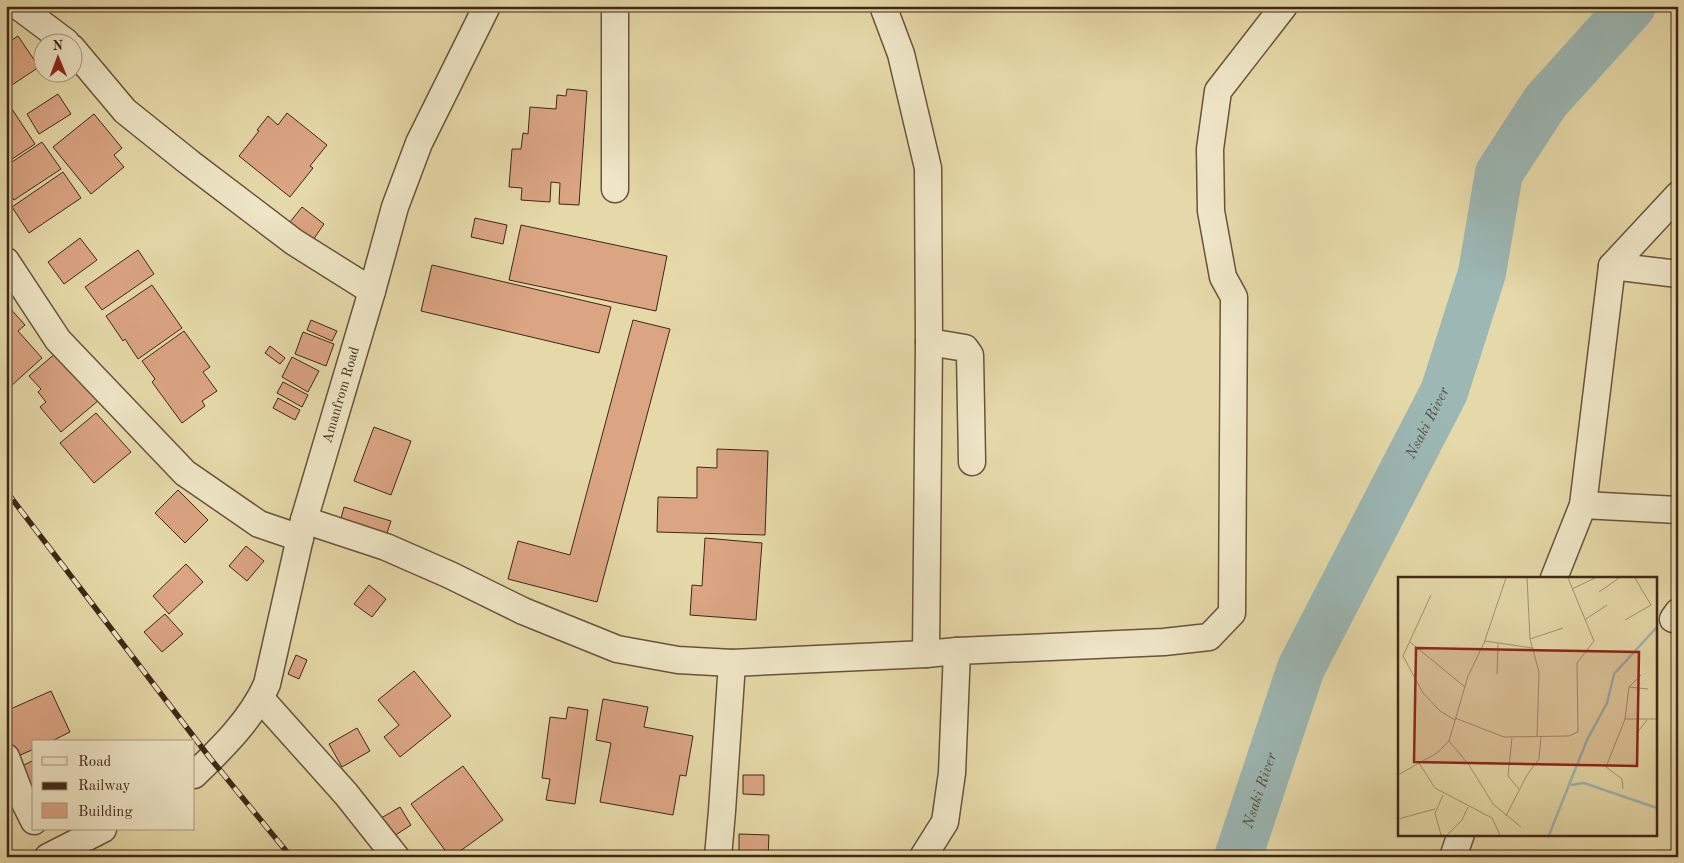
<svg xmlns="http://www.w3.org/2000/svg" width="1684" height="863" font-family="'Old Standard TT',serif">
<style>
.lines{fill:none;stroke-linecap:round;stroke-linejoin:round}
.river{stroke:#9cb7b4;stroke-width:48}
.building{fill:#dba483;stroke:#3e2817}
.minor-casing{stroke:#68543c;stroke-width:29}
.minor{stroke:#efe6c7;stroke-width:26}
.rail-casing{stroke:#3e2817;stroke-width:5.5}
.rail{stroke:#efe6c7;stroke-width:4;stroke-dasharray:11;stroke-linecap:butt}
.labels{text-anchor:middle;dominant-baseline:central;stroke-width:5;stroke-linejoin:round;paint-order:stroke}
.street-label{font-size:14px;fill:#3e2817;stroke:#efe6c7}
.water-label{font-size:15px;font-style:italic;fill:#564c3e;stroke:#efe6c7}
.inset-river{fill:none;stroke:#9cb7b4;stroke-width:2.5}
.inset-road{fill:none;stroke:#a3926f;stroke-width:1}
.view{fill:#8f2418;fill-opacity:0.15;stroke:#8f2418;stroke-width:2.5}
.inset-edge{fill:none;stroke:#3e2817;stroke-width:2.5}
</style>
<rect width="100%" height="100%" fill="#e6d9a9"/>
<filter id="stains"><feTurbulence type="fractalNoise" baseFrequency=".004" numOctaves="4"/><feColorMatrix values="0 0 0 0 .2 0 0 0 0 .09 0 0 0 0 .02 0 0 0 .5 -.17"/></filter>
<radialGradient id="worn" r=".72"><stop offset=".6" stop-color="#630" stop-opacity="0"/><stop offset="1" stop-color="#630" stop-opacity=".3"/></radialGradient>
<g class="lines">
<path class="river" id="s1" d="M1238,857l63,-189 143,-276 38,-119 17,-100 47,-72 86,-95"/>
</g>
<path class="building" d="M18,36l21,31 -33,22v-45z
M567,89l20,2 -8,114 -20,-1 1,-21 -9,-1 -1,20 -29,-2 1,-12 -13,-1 3,-38h9l2,-16 5,1 2,-27 26,2 1,-14 9,1z
M58,94l13,20 -32,20 -12,-20z
M8,103l27,41 -29,19v-58z
M287,113l40,32 -17,21 3,2 -23,29 -51,-41 20,-25 -2,-1 11,-14 10,9z
M94,114l28,34 -8,7 10,12 -33,27 -38,-47z
M42,142l19,27 -47,31 -8,-11v-23z
M63,172l18,26 -52,35 -17,-26z
M302,207l22,17 -11,16 -23,-18z
M475,218l32,7 -4,19 -32,-7z
M521,225l146,31 -11,55 -147,-31z
M80,238l17,22 -33,24 -16,-22z
M138,250l16,24 -52,36 -17,-23z
M432,265l179,42 -12,46 -178,-42z
M152,285l30,43 -44,31 -13,-20 -2,2 -17,-25z
M8,306l17,19 -7,6 24,27 -31,28 -5,-6v-72z
M311,320l26,11 -5,10 -25,-11z
M633,320l37,9 -73,273 -89,-23 10,-38 52,14z
M184,331l26,36 -7,5 14,19 -15,10 3,5 -23,17 -30,-41 3,-3 -13,-18z
M303,332l31,12 -8,22 -31,-12z
M270,346l15,12 -5,6 -15,-11z
M57,352l42,48 -38,32 -21,-25 6,-5 -8,-10 3,-3 -12,-13z
M292,357l27,14 -11,21 -26,-15z
M283,382l25,13 -6,12 -25,-14z
M278,398l22,12 -5,10 -22,-12z
M96,413l35,39 -37,31 -34,-40z
M374,427l37,14 -20,54 -37,-14z
M717,449l51,2 -3,84 -108,-3 1,-35 39,1v-31l20,1z
M178,490l30,30 -23,23 -30,-30z
M344,507l47,14 -5,15 -46,-14z
M705,538l57,5 -6,77 -66,-5 2,-30 10,1z
M246,546l18,15 -17,20 -18,-15z
M186,564l17,18 -34,32 -16,-18z
M369,585l17,14 -14,18 -18,-13z
M165,614l18,20 -21,18 -18,-20z
M296,655l11,5 -8,19 -11,-5z
M414,671l37,45 -51,41 -16,-20 15,-12 -21,-25z
M51,691l19,41 -20,10h-16v7l-18,8 -10,-21v-25z
M603,699l45,8 -4,20 49,9 -7,40 -6,-1 -7,40 -73,-13 11,-59 -15,-3z
M568,707l20,3 -13,94 -29,-4 4,-21 -8,-1 8,-61 16,2z
M357,728l13,23 -28,16 -13,-23z
M34,760v40l-20,-30z
M463,766l40,54 -51,37h-2l-39,-53z
M743,775h21v20l-21,-1z
M400,807l11,18 -23,15 -12,-19z
M739,834l30,1 -1,22h-29z"/>
<g class="lines">
<defs>
<g id="minor">
<path d="M18,6l48,36"/>
<path d="M615,6v183"/>
<path d="M883,6l18,48 27,114 1,174 -3,312"/>
<path d="M72,48l53,63 65,52 104,79 78,49"/>
<path d="M6,261l52,79 127,133 74,51 41,14"/>
<path d="M1612,266l66,8"/>
<path d="M929,342l36,6 5,7 2,107"/>
<path d="M1583,505l29,-239 66,-71"/>
<path d="M304,520l82,27 64,28 73,36 94,38 61,11 54,3 194,-9 31,-3 207,-9 45,-5 23,-24 2,-316 -11,-20 -12,-66 -1,-62 8,-58 66,-85"/>
<path d="M1554,578l29,-73 95,5"/>
<path d="M1673,619l5,-7"/>
<path d="M261,699l85,95 50,63"/>
<path d="M6,757l13,34 15,30"/>
<path id="s2" d="M194,775c27,-26 58,-56 73,-91l37,-164 68,-229 23,-84 24,-64 68,-137"/>
<path d="M48,857l55,-28"/>
<path d="M718,857l4,-46 10,-148"/>
<path d="M923,857l22,-35 7,-49 5,-122"/>
<path d="M1453,857l8,-23"/>
</g>
</defs>
<use href="#minor" class="minor-casing"/>
<use href="#minor" class="minor"/>
<defs>
<path id="rail" d="M6,491l204,267 81,99"/>
</defs>
<use href="#rail" class="rail-casing"/>
<use href="#rail" class="rail"/>
</g>
<g class="labels">
<g class="street-label">
<text stroke="none"><textPath href="#s2" startOffset="416">Amanfrom Road</textPath></text>
</g>
<g class="water-label">
<text stroke="none"><textPath href="#s1" startOffset="475">Nsaki River</textPath></text>
<text stroke="none"><textPath href="#s1" startOffset="70">Nsaki River</textPath></text>
</g>
</g>
<g transform="translate(1398 577)">
<rect width="259" height="259" fill="#e6d9a9"/>
<path class="inset-river" d="M173,208l13,-2 73,25M151,258l38,-95 20,-37 7,-29 43,-47"/>
<path class="inset-road" d="M129,1l3,61 9,33 -2,65M174,12l23,-11M201,15l20,-14M33,18l-28,61 20,37 17,18 15,9M188,42l21,-14M227,43l26,-15 -16,-27M132,62l33,-11M87,64l47,7M12,65l55,45M99,97l1,-30M231,110l19,2M57,141l49,19 65,-1 9,-4 -1,-69 17,-22 -26,-63M227,142l4,-32 12,-12M238,157l11,-14M114,161l-4,38 11,13M51,164l20,24 24,39 28,23M21,186l16,25 57,30 8,17M0,198l39,-22 12,-12 19,-65 16,-33 22,-65M225,212l-1,-10 -16,-12 19,-48h32M108,239l21,-41 12,-16 2,-23M0,242l37,-10M43,258l-6,-22 8,-18M49,258l15,-15 6,-13"/>
<path class="view" d="M18,71l223,4 -2,114 -223,-4z"/>
<rect width="259" height="259" class="inset-edge"/>
</g>
<rect width="1684" height="863" fill="none" stroke="#e6d9a9" stroke-width="25"/>
<rect x="8" y="8" width="1669" height="848" fill="none" stroke="#3e2817" stroke-width="2.5"/>
<rect x="12" y="12" width="1659" height="838" fill="none" stroke="#3e2817"/>
<rect x="32" y="740" width="162" height="90" fill="#efe6c7" stroke="#a89a81"/>
<rect x="42" y="757" width="25" height="8" fill="#efe6c7" stroke="#a89a81"/>
<text x="78" y="766" font-size="15" fill="#3e2817">Road</text>
<rect x="42" y="782" width="25" height="8" fill="#3e2817" stroke="#a89a81"/>
<text x="78" y="790" font-size="15" fill="#3e2817">Railway</text>
<rect x="42" y="803" width="25" height="15" fill="#dba483" stroke="#a89a81"/>
<text x="78" y="816" font-size="15" fill="#3e2817">Building</text>
<g transform="translate(58 58) rotate(359)"><circle r="24" fill="#efe6c7" stroke="#a89a81"/>
<path d="M0-4L9 19L0 12L-9 19Z" fill="#8f2418"/>
<text y="-8" font-size="14" font-weight="bold" text-anchor="middle" fill="#3e2817">N</text>
</g>
<rect width="100%" height="100%" filter="url(#stains)"/>
<rect width="100%" height="100%" fill="url(#worn)"/>
</svg>
